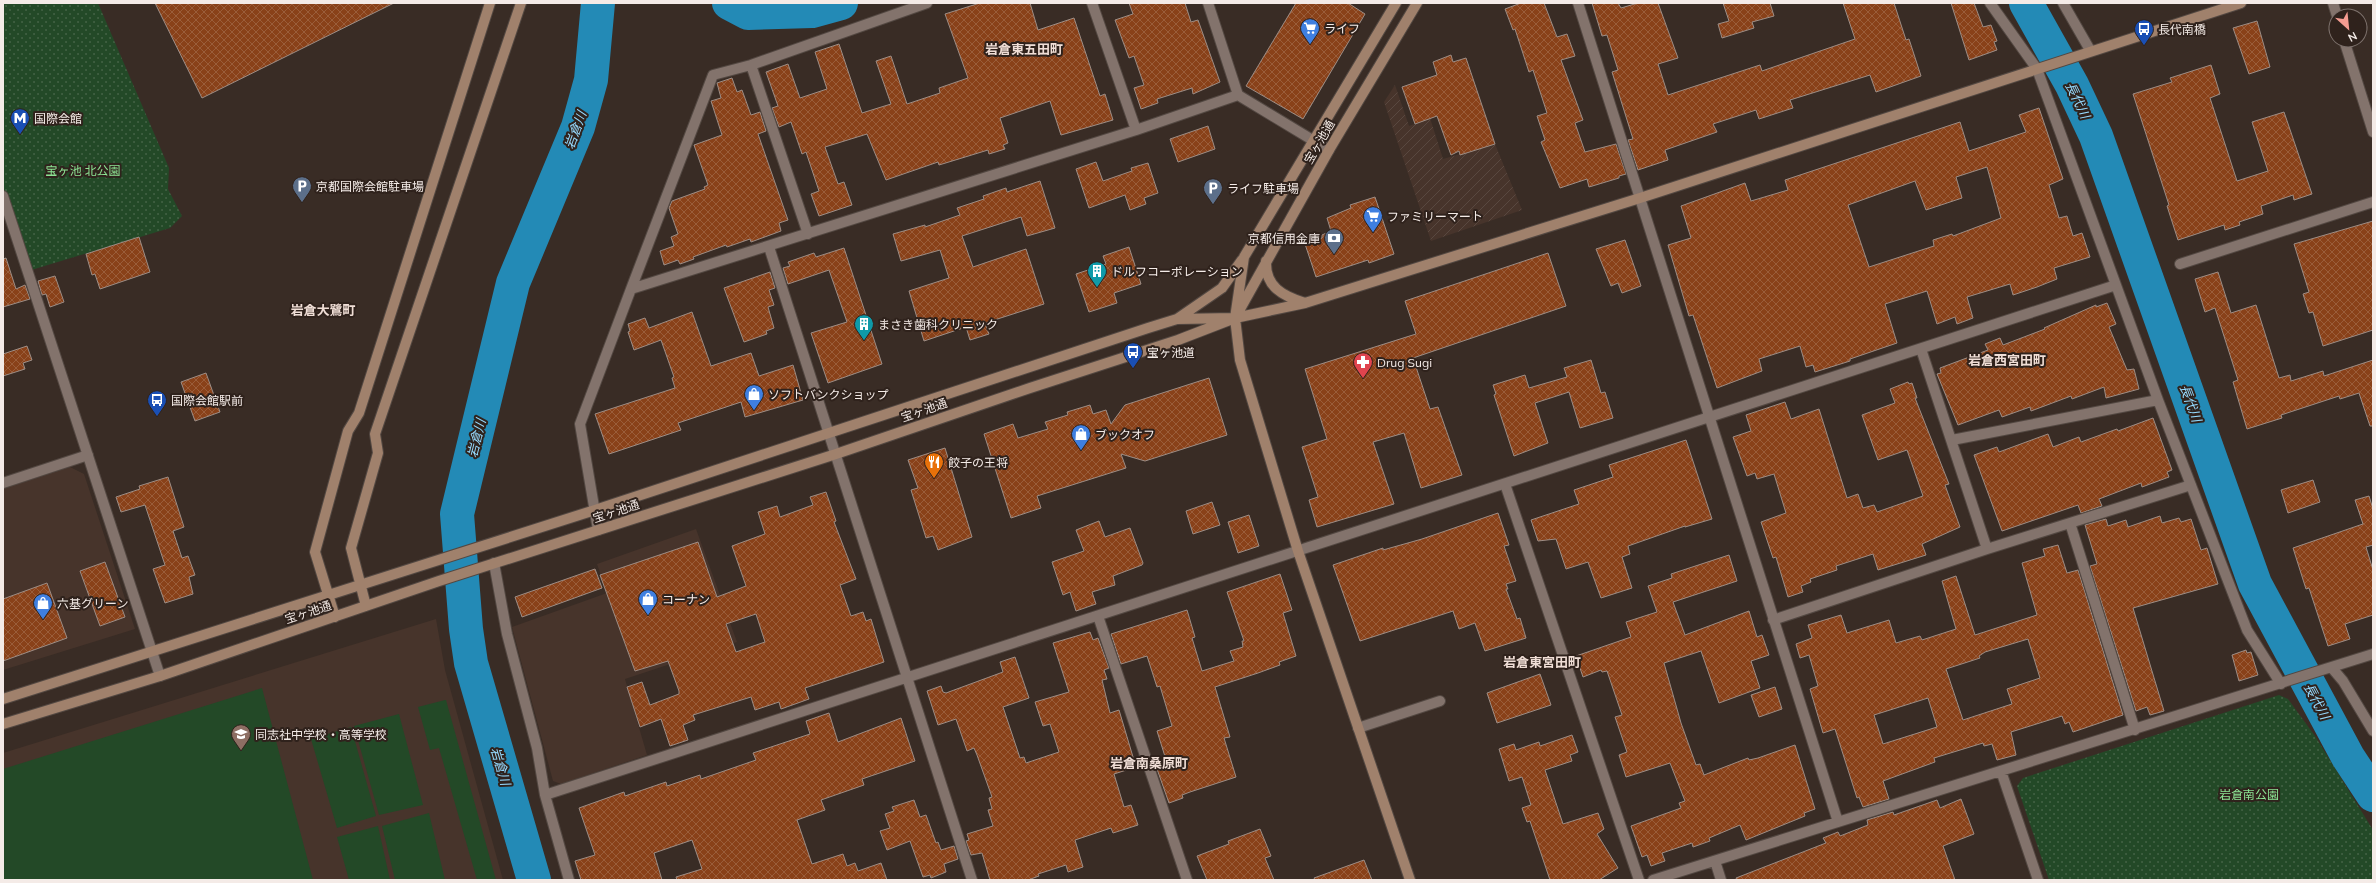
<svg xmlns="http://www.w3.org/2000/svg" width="2376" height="883" font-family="Mulish,'Noto Sans JP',sans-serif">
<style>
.built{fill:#47342b}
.industrial{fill:url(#industrial-furrows)}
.green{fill:#234927}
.park{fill:url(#park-dots)}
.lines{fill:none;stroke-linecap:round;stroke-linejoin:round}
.river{stroke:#238ab6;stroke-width:34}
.building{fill:url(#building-cross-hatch);stroke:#9d8d85;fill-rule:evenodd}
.street-casing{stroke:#534842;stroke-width:12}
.secondary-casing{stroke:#534842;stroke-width:12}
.street{stroke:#83736c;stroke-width:10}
.secondary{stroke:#a0816c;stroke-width:10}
.labels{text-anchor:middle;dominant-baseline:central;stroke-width:4;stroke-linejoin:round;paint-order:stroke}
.poi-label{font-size:12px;fill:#f4ebe7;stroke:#2f221c;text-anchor:start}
.street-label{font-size:12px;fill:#f4ebe7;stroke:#2f221c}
.park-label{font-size:12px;fill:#8de594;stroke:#2f221c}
.neighbourhood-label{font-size:13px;font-weight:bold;fill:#f0ded6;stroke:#2f221c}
.water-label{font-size:13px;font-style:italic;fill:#96dafe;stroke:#2f221c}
</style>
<defs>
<pattern id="industrial-furrows" width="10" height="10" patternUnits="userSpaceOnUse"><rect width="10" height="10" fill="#47342b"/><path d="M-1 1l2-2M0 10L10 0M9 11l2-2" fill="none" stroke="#594840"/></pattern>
<pattern id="park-dots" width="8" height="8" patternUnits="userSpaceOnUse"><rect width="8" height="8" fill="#234927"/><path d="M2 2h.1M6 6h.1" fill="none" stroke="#446346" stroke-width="1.8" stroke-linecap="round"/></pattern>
<pattern id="building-cross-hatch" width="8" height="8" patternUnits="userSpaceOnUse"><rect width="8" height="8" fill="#894119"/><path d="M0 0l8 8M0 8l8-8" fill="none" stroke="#9a5d3a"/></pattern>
</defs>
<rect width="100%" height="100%" fill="#392c25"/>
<path class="built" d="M70,467l14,7 51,155 -132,41v-181z
M696,529l41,113 -112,37 22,76 -86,29 -8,-3 -41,-154 95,-34 -10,-29z
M436,619l9,51 58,210h-500v-127z"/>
<path class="industrial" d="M1395,85l14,41 21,-8 13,41 52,-15 27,66 -91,31 -47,-139z"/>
<path class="green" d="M262,688l51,192h-310v-111z
M445,700h1l50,180h-19l-38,-132 -9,2 -12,-43z
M399,714l24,91 -44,10 -25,-89z
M351,727l25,89 -39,12 -26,-89z
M429,813l16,67h-50l-13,-54z
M378,826l12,54h-41l-12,-43z"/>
<path class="park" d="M3,3h95l71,165 -1,21 14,27 -12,12 -142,43 -25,-75z
M2279,695l9,4 27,37 58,94v50h-324l-32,-94 6,-8z"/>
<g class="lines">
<path class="river" d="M729,3l19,10 64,-2 29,-8
M2026,3l46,82 24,51 159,448 93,173 25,38
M534,880l-63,-217 -5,-34 -9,-115 56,-231 65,-156 13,-47 7,-77"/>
</g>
<path class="building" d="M155,3h239l-192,95z
M980,3h50l8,27 36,-12 26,78 5,-2 8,26 -52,15 -11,-34 -50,17 8,25 -5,2 2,4 -16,5 -1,-4 -49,15 -1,-3 -52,18 -19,-46 -42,13 13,37 6,-2 8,23 -33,11 -8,-22 8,-3 -13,-39 -4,2 -11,-32 -12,5 -7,-19 6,-2 -12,-34 22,-8 12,34 27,-9 -12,-37 24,-8 23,69 29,-9 -15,-43 15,-5 16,48 33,-11 -1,-5 29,-10 -23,-64z
M1129,3h56l6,19 7,-2 22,62 -27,12 -1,-6 -35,11 1,4 -17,6 -7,-21 10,-3 -10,-29 -5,2 -14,-38 18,-6z
M1296,3h52l17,11 -62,105 -57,-33z
M1521,3h23l13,34 10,-3 8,22 -14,4 22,60 -8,3 10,29 31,-8 10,30 -7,2v2l-30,9 -2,-8 -27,9 -19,-46 4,-2 -8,-24 10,-3 -14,-43 -4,2 -14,-43 -2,1 -8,-21z
M1592,3h26l3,5 17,-5h20l20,55 -20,6 10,31 92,-30 2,6 93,-32 -12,-36h51l12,37 3,-1 12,37 -45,16 -6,-17 -80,25 3,8 -34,11 -3,-9 -43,14 4,8 -52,18 3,10 -30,10 -10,-30 5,-1 -21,-67 6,-2 -11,-35 -5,1z
M1723,3h47l4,13 -22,6 2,6 -32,10 -4,-14 11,-3z
M1951,3h23l9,24 8,-2 6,16 -3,1 3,8 -28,10z
M2257,21l13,46 -21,7 -16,-46z
M1451,55l2,7 13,-4 29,86 -35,11 -1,-4 -8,4 -14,-39 -22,8 -13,-37 35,-12 -4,-13z
M2211,65l9,29 -10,4 27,83 31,-10 -16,-49 32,-10 28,82 -18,6 -1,-5 -32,11 2,8 -24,8 1,3 -15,5 -1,-5 -46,15 -11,-34 2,-1 -36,-111 39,-12 -2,-4z
M732,78l5,14 5,-2 9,25 9,-3 6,19 -8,3 30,86 -9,3 2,8 -30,11 -1,-3 -23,8 -1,-2 -33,12 1,2 -14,5 -2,-4 -14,5 -4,-14 14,-5 -3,-9 7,-3 -9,-26 3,-7 33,-12 -1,-2 4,-2 -14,-40 28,-10 -11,-34 10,-3 -4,-15z
M2039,108l24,71 -14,6 10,33 8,-2 6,20 9,-3 8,24 -36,11 3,11 -20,8 -24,8 -3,-11 -43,13 6,21 -16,6 -2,-7 -18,7 -10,-33 -42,13 12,39 -47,16v2l-35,11 -2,-7 -7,2 -6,-21 -41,13 3,12 -45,17 -24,-73 -4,1 -21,-71 23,-7 -10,-32 64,-23 6,18 37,-11 -3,-10 175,-58 9,29 57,-19 -7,-17zM1987,167l14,51 -48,18 -1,-2 -19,6 1,6 -65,21 -21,-62 67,-24 11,29 36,-12 -6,-21z
M1208,126l7,23 -37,13 -8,-23z
M1096,162l7,19 29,-10 -1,-3 17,-5 10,30 -14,5 2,6 -16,6 -5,-15 -36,13 -13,-39z
M1040,181l15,47 -28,8 -6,-19 -59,19 11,31 53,-18 18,55 -59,19 4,11 -19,6 -4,-13 -42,14 -15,-50 40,-13 -9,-28 -39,11 -8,-27 32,-9v2l35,-12 -3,-7 27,-9 -1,-3 23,-8 1,4z
M1375,197l19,57 -25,9 -1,-3 -52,17 -11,-33 17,-6v-3l9,-4 -4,-13 24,-10 -1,-3z
M2373,221v109l-50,16 -10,-34 -4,1 -6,-19 6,-2 -15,-48z
M139,237l11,35 -50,17 -5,-15 -3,1 -6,-21z
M1625,240l16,46 -19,7 -4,-10 -7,3 -15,-37z
M1129,247l12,37 -27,9 3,10 -28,9 -13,-38 30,-10 -3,-8z
M844,248l38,116 -54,19 -17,-50 36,-11 -18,-52 -41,14 -5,-16 7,-2 -2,-4 26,-9 2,4z
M1548,253l18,53 -153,52 17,51 8,-2 24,68 -41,13 -17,-55 -31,9 21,62 -77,23 -8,-27 9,-3 -16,-50 25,-8 -22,-70 111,-35 -11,-33z
M6,258l10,31 9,-4 5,14 -27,8v-48z
M770,272l5,16 -6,2 5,15 -6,2 6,21 -8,3 1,3 -23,8 -20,-54z
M2218,272l13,41 25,-8 23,73 11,-3 1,6 32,-10 1,5 49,-16v66h-3l-11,-33 -19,6 -1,-3 -58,19 1,3 -35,11 -14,-47 5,-2 -23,-72 -10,4 -10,-33z
M55,276l9,26 -14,5 -4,-13 -4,1 -4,-14z
M2107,303l9,21 -7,3 18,43 7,-1 5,20 -33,9 -2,-11 -32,12 -1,-3 -40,15 -1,-4 -28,10 -3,-7 -41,15 -21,-51 4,-1 -1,-5 48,-18 -3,-6 15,-6 3,7 42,-16 -1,-1 52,-23v2z
M692,312l19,54 40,-13 8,23 34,-11 10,35 -58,17 -4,-15 -63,21 3,7 -72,24 -14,-40 80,-26 -3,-10 2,-1 -13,-37 -27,10 -6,-18 2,-1 -2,-7 17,-6 4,10z
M27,346l5,14 -9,3 2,6 -22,7v-22z
M1591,360l10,33 4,-1 8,26 -33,10 -11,-36 -34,11 13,40 -34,13 -20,-61 2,-1 -3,-9 32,-10 4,13 38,-11 -3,-9z
M206,373l14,39 -25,9 -14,-39z
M1209,378l18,57 -82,26 -24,-7 5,14 -89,28 4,12 -30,10 -27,-84 29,-10 5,14 30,-9 -3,-7 23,-7 -1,-3 23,-7 3,9 13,-4 5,14 14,-19z
M1908,382l1,2 3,-1 5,15h-2l34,86 -4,1 15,42 -38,17 4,11 -48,15 -5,-16 -37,12 1,4 -27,9 1,3 -10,4 2,6 -15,5 -12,-40 -3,1 -12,-36 25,-9 -12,-39 -17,5 -2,-6 -8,3 -14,-39 18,-6 -5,-16 39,-13 6,17 28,-10 28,89 11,-4 5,14 11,-3 3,7 46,-16 -16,-46 -29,10 -16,-45 33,-12 -5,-14z
M2153,418l19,52 -5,2 2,5 -27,10 -1,-4 -42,16 3,7 -21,7 -3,-8 -76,26 -28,-76 23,-8 2,5 49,-18 5,13 26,-10 2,5 36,-13 1,2z
M1686,440l26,79 -27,8v-1l-57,20 2,8 -8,3 10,31 -31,10 -13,-36 -22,7 -10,-30 -18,2 -7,-21 48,-16 -5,-14 39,-13 -4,-12z
M945,448l27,89 -34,13 -5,-14 -7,2 -15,-48 7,-2 -10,-28z
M168,477l16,50 -11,4 9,27 6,-2 7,19 -6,2 4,17 -28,9 -12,-34 12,-4 -20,-60 -24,7 -5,-15 24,-8 -1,-3z
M2313,480l7,22 -32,11 -7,-23z
M826,492l10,29 -2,1 22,57 -16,6 11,31 12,-4 3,9 5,-2 13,43 -79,26 4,11 -28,10 -2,-7 -24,8 -4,-13 -58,18 2,5 -12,5 5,15 -18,6 -9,-27 -21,8 -13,-40 15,-5 8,23 29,-11v-3l-11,-30 -33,10 -35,-96 98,-33 19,55 29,-11 -14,-40 33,-12 -7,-22 19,-6 3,11 33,-12 -3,-8zM756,614l9,28 -29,10 -10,-28z
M2369,496l4,13v36l-7,2 7,23v45l-28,9 5,15 -22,7 -19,-58 -3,1 -13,-41 70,-24 -8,-24z
M1212,502l8,23 -27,9 -7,-23z
M1498,513l11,32 -5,1 12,35 -10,3 2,5h-2l11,30 3,-1 6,20 -41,13 -10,-28 -16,6 -6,-18 -93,30 -27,-76 50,-17v2l39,-11z
M1249,515l10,31 -21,7 -10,-31z
M2160,516l2,7 17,-5 2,4 10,-3 10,31 6,-2 11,36 -85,24 31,103 -14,4 -3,-8 -11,4 -46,-145 7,-2 -12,-39 21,-6 2,7 18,-6 2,7z
M1099,521l6,16 25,-9 13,35 -1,2 -29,11 2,9 -23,7 4,12 -20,7 -6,-19 -7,3 -11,-33 32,-11 -8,-21z
M2058,545l9,28 11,-3 45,145 -50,17 -4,-10 -4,2 -3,-8 -51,16 5,23 -19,5 -5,-16 -8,2 -1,-3 -49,15 1,4 -52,19 6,18 -26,8 -4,-10 -2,1 -22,-69 -12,4 -13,-44 8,-3 -9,-31 -9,3 -4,-14 16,-6 -4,-13 33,-10 6,18 42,-13 7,23 24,-7 2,4 34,-11 -14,-48 14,-5 19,59 62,-20 -15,-52 23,-7 -2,-7zM2028,639l12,39 -33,11 5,15 -49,16 -17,-51 34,-11 -1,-2 6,-4zM1928,698l9,29 -54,17 -9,-29z
M1729,555l8,26 -64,21 12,33 64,-24 8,26 5,-2 7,20 -18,6 9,27 -41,15 -18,-52 -37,12 17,60 15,42 4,-1 4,11 44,-17 1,2 9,-2 37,-13 20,64 -11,4 1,3 -59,24 -6,-15 -31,13 1,3 -17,6 -1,-4 -30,10 3,8 -14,5 -4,-11 -5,2 -11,-31 50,-18 -2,-5 6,-2 -15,-38 -44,14 -7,-22 8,-3 -12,-35 7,-2 -15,-44 -5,1 -1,-2 -18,7 -7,-21 55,-19 -5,-15 31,-10 -9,-26 24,-8 -1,-4z
M105,562l20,55 -25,9 -20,-55z
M595,569l7,19 -80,29 -7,-20z
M1280,574l12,36 -9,3 13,43 -17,6 1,3 -22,8 -43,14 15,50 -6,1 12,39 -46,15 -8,3 1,3 -14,5 -12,-34 11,-3 -11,-35 15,-5 -12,-40 -3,1 -10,-31 -26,8 -10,-30 76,-24 8,27 -3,1 10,33 32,-10 -4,-10 13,-4 -1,-6h2l-17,-49z
M47,583l20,55 -64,23v-62z
M1090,632l3,8 5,-2 11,30 -5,2 3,9 -5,1 8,33 9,-3 17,57 -22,7 10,33 7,-2 7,20 -25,8 -2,-5 -36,12 8,27 -15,5 -2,-7 -28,9 1,2 -11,4h-38l-8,-27 -11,2 -5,-14 3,-1 -2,-6 26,-8 -5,-16 4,-1 -3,-11 3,-1 -15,-42 -3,-7 -7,3 -11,-32 -18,6 -11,-34 14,-5 2,6 3,1 57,-21 -3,-10 15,-5 14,41 -26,9 17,51 4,-1 2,6 33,-11 -9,-28 -7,2 -8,-24 34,-10 -16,-49z
M2246,650l1,3 4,-1 7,23 -19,6 -7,-26z
M1540,674l11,31 -54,18 -10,-30z
M1775,687l7,22 -23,8 -8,-22z
M829,713l9,29 63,-24 14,43 -53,18 2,6 -43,15 4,10 -28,10 15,44 31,-10 4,12 8,-3 3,8 23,-8 6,17h-210l-1,-3 26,-8 -10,-29 -38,13 8,27h-81l-6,-19 20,-6 -16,-47 45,-16 1,4 41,-14 1,4 33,-11 1,4 55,-19 -3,-7 57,-19 -4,-13z
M1572,735l6,17 -8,3 2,6 -27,9 18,54 35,-11 6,16 -7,5 21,34 -19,12h-49l-20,-59 -3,1 -5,-14 9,-3 -9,-28 -13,4 -10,-32 15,-5 2,6 23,-8 1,4z
M1961,799l13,35 -31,12 12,34h-218l-1,-2 90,-35 -3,-5 15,-6 2,4 28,-11 -1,-5 26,-8 1,3 43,-15 3,8z
M914,800l6,17 6,-2 10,28 2,-1 3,8 13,-4 4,13 -14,5 2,8 -15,6 -1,-3 -7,2 -13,-36 -23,9 -7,-19 10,-3 -5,-14 9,-3 -2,-4z
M1260,829l11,27 -6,2 9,22h-67l-10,-24 32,-12 -1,-3z
M1364,860l8,20h-57l-1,-2z"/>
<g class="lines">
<defs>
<path id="street" d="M1092,3l44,127
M1208,3l30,92
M1578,3l260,819
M1990,3l47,66 121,331 89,230 34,54
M2063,3l27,47
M2333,3l4,13
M2344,40l29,92
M751,65l57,169
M3,196l157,480
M769,247l203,633
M2180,264l193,-62
M631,289l82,-214 38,-10 176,-62
M1921,349l66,200
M1952,440l206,-40
M3,483l85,-28
M1505,484l134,396
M2070,523l65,207
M598,530l-18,-106 51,-135 505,-159 102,-35 91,55
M494,563l13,71 30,114 8,47 24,85
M1098,616l89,264
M1773,620l214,-71 204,-64
M2332,668l11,13 30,50
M1358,728l82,-27
M2001,771l37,109
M545,795l1571,-510
M1715,861l6,19
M1653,880l720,-226"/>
<path id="secondary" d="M1396,3l-152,254 -9,61 5,42 58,191 112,329
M1266,261c-1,26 17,35 39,42
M1177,319l45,-31 20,-28
M366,606l-15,-58 27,-95 -3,-19 146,-431
M335,617l-20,-65 33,-121 11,-18 131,-410
M3,699l592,-189 553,-182 29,-9 58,-1 70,-15 335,-105 601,-195
M3,724l157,-48 279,-95 397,-127 194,-66 148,-48 57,-22 94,-168 88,-147"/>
</defs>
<use href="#street" class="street-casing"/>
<use href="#secondary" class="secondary-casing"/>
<use href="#street" class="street"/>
<use href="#secondary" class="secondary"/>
</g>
<defs>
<symbol id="supermarket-pin" viewBox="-11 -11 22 30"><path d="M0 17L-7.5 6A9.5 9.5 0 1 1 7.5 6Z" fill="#3f7fe0" stroke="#2f221c"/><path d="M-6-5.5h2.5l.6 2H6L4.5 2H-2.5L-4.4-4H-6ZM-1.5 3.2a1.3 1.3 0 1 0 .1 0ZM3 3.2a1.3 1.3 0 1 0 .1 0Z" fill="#fff"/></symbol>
<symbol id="bus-pin" viewBox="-11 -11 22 30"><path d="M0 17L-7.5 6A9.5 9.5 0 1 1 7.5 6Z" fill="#1a4fb4" stroke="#2f221c"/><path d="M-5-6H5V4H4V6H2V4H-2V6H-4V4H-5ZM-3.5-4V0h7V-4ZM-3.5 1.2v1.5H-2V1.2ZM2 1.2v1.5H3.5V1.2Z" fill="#fff"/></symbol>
<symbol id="metro-pin" viewBox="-11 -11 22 30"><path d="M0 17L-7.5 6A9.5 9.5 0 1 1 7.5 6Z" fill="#1a4fb4" stroke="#2f221c"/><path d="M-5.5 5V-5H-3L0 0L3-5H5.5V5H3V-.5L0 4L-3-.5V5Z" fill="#fff"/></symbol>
<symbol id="parking-pin" viewBox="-11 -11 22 30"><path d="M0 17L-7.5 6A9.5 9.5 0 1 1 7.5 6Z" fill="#5c6f8a" stroke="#2f221c"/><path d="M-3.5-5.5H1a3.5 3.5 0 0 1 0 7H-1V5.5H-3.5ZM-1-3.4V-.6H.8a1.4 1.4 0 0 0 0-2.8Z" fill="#fff"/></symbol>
<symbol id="bank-pin" viewBox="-11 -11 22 30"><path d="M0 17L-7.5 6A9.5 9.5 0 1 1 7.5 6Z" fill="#5c6f8a" stroke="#2f221c"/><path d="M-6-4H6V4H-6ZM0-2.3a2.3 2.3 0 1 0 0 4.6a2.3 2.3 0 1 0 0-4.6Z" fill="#fff"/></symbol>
<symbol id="building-pin" viewBox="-11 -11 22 30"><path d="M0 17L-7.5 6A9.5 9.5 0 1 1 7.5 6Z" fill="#0f9aa8" stroke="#2f221c"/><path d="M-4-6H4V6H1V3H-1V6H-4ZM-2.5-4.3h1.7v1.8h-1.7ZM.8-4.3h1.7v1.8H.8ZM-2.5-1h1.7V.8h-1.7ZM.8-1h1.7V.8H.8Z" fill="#fff"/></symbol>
<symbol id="pharmacy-pin" viewBox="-11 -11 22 30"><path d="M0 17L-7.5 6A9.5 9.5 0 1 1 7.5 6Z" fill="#e0444e" stroke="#2f221c"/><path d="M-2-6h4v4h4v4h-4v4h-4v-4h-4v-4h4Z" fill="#fff"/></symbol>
<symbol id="shop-pin" viewBox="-11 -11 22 30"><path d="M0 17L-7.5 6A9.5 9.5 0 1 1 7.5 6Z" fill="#3f7fe0" stroke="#2f221c"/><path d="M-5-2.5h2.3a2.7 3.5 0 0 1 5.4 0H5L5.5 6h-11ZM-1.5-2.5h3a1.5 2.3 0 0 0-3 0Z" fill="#fff"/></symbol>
<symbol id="restaurant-pin" viewBox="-11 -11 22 30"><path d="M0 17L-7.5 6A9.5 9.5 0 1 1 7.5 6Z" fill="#e8710a" stroke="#2f221c"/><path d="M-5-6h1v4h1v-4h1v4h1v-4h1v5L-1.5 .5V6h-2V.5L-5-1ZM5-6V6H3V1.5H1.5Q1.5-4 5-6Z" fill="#fff"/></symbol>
<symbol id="school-pin" viewBox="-11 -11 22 30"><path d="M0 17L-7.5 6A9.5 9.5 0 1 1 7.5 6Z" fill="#8d6e63" stroke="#2f221c"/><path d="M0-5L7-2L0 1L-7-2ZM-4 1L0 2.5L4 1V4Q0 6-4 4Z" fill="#fff"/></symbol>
</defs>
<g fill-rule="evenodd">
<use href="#supermarket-pin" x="1299" y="17" width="22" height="30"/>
<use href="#bus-pin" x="2133" y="18" width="22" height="30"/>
<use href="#metro-pin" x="9" y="107" width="22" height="30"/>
<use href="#parking-pin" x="291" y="175" width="22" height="30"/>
<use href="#parking-pin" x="1202" y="177" width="22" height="30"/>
<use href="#supermarket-pin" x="1362" y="205" width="22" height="30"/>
<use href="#bank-pin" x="1323" y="227" width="22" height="30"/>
<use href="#building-pin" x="1086" y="260" width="22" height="30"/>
<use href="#building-pin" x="853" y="313" width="22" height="30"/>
<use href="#bus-pin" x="1122" y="341" width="22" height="30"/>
<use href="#pharmacy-pin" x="1352" y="351" width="22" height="30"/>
<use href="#shop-pin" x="743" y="383" width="22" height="30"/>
<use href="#bus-pin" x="146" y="389" width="22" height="30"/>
<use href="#shop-pin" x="1070" y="423" width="22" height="30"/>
<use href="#restaurant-pin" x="923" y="451" width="22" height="30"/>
<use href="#shop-pin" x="637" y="588" width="22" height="30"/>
<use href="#shop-pin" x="32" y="592" width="22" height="30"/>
<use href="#school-pin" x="230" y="723" width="22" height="30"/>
</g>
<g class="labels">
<g class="poi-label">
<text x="1324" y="28">ライフ</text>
<text x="2158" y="29">長代南橋</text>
<text x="34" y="118">国際会館</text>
<text x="316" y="186">京都国際会館駐車場</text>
<text x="1227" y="188">ライフ駐車場</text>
<text x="1387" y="216">ファミリーマート</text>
<text x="1320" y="238" text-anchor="end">京都信用金庫</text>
<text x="1111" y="271">ドルフコーポレーション</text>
<text x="878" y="324">まさき歯科クリニック</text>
<text x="1147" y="352">宝ヶ池道</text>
<text x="1377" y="362">Drug Sugi</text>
<text x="768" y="394">ソフトバンクショップ</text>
<text x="171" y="400">国際会館駅前</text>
<text x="1095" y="434">ブックオフ</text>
<text x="948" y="462">餃子の王将</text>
<text x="662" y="599">コーナン</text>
<text x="57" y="603">六基グリーン</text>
<text x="255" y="734">同志社中学校・高等学校</text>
</g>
<g class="street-label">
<text transform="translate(1319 142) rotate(-60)">宝ヶ池通</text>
<text transform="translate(924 410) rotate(-19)">宝ヶ池通</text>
<text transform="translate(616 511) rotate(-18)">宝ヶ池通</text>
<text transform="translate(308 612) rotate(-18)">宝ヶ池通</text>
</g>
<g class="park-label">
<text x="83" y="170">宝ヶ池 北公園</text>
<text x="2249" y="794">岩倉南公園</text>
</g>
<g class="neighbourhood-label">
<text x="1024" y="49">岩倉東五田町</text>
<text x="323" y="310">岩倉大鷺町</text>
<text x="2007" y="360">岩倉西宮田町</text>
<text x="1542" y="662">岩倉東宮田町</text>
<text x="1149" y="763">岩倉南桑原町</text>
</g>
<g class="water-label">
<text transform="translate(2078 100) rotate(64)">長代川</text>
<text transform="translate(575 130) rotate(-70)">岩倉川</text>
<text transform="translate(2191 403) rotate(70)">長代川</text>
<text transform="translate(476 438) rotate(-76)">岩倉川</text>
<text transform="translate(2317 701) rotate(62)">長代川</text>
<text transform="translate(501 766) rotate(74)">岩倉川</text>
</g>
</g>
<rect width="2376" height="883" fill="none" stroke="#f4ebe7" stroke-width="8"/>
<g transform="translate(2348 28) rotate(153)"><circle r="19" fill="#2f221c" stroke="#7e726d"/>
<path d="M0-3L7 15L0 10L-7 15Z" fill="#f59c91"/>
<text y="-6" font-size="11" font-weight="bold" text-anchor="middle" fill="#f4ebe7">N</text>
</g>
</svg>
